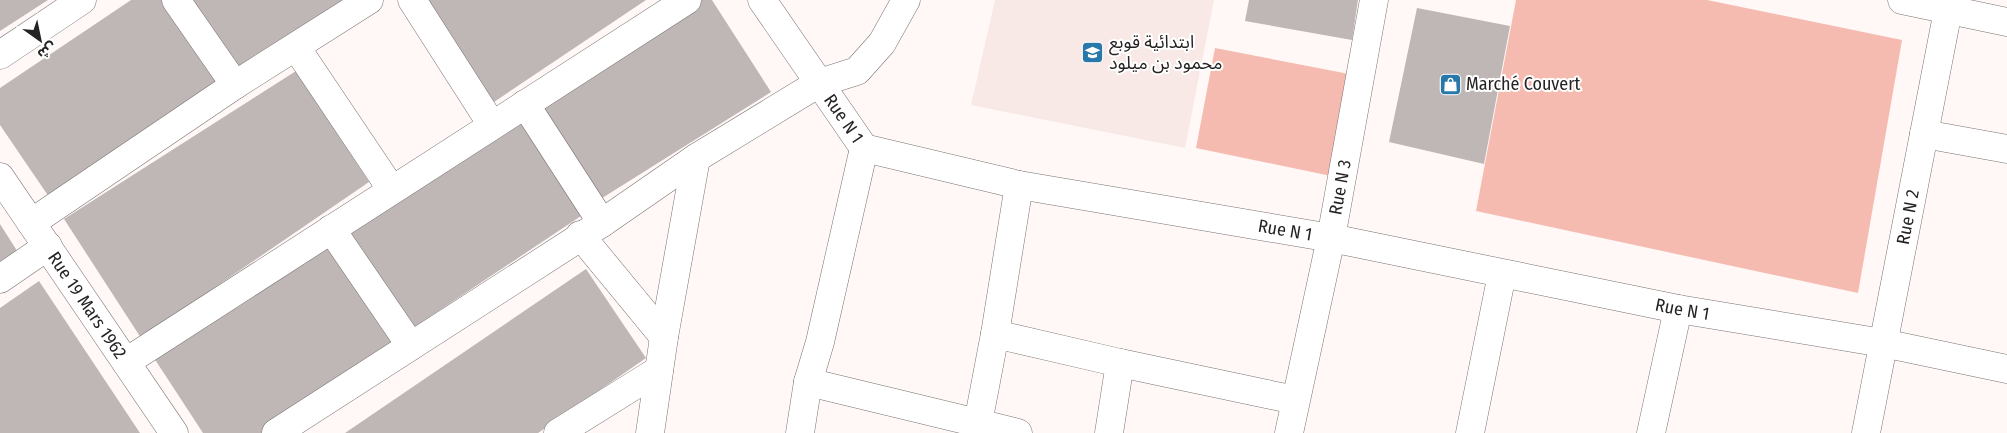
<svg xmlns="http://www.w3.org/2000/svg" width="2007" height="433" font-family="'Fira Sans Condensed','Noto Sans Arabic',sans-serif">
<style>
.built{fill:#f8e9e6}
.green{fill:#f6bbb0}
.building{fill:#beb7b6}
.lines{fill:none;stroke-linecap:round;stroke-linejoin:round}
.minor-casing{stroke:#787271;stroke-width:29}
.minor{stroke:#fff;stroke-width:28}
.labels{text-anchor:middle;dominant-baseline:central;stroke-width:4;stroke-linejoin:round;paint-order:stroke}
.poi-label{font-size:18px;fill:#262323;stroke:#fff;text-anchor:start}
.street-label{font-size:18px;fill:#262323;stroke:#fff}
</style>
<rect width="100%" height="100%" fill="#fff8f7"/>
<path class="built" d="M995,0h219l-29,148 -214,-43z"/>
<path class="green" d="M1516,0h191l195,40 -44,253 -382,-82z
M1215,48l134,26 -18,102 -135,-28z"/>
<path class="building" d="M0,0h48l-48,31z
M131,0h37l54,79 -173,118 -49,-72v-37z
M192,0h155l-111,68z
M425,0h221l-152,102z
M702,0h10l59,92 -172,108 -61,-89z
M1249,0h109l-6,40 -107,-19z
M1417,8l93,18 -26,138 -95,-22z
M296,71l73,111 -228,156 -77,-119z
M521,124l60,92 -168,112 -65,-93z
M0,224l21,33 -21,13z
M326,242l68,102 -133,89h-58l-51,-78z
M586,269l60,89 -108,75h-193z
M39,281l101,152h-140v-125z"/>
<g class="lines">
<defs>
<g id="minor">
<path d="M176,0l59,85"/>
<path d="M412,0l80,125"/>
<path id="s1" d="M762,0l102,148 155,37 312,53 347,71 205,34 124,26"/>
<path d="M1902,0l105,22"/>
<path d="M296,47l96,143"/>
<path d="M0,55l82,-55"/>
<path d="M525,104l77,119"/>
<path d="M1924,134l83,15"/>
<path id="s2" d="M0,177l174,256"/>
<path d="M1019,185l-24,149 125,29 -11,70"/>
<path d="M31,223l204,-138 134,-85"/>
<path d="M331,229l80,117"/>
<path d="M580,235l84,102"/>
<path d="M0,279l48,-33"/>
<path d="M126,362l561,-362"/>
<path d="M1120,363l175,37"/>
<path d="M808,382l170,41 17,-89"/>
<path d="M978,423l40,10"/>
<path d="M276,433l326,-210 94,-65 123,-75 38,-12 25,-28 24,-43"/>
<path d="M558,433l101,-63"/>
<path d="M650,433l14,-96 32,-179"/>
<path d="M800,433l8,-51 12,-40 44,-194"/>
<path id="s3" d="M1289,433l42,-195 43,-238"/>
<path d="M1470,433l32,-159"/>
<path d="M1651,433l27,-124"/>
<path id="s4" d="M1866,433l84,-433"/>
</g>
</defs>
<use href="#minor" class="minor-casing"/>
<use href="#minor" class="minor"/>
</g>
<defs>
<symbol id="school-square" viewBox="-11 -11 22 22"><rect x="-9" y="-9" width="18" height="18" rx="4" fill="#2879aa" stroke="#fff"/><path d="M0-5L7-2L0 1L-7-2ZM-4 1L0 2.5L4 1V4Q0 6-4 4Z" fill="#fff"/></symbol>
<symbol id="shop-square" viewBox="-11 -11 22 22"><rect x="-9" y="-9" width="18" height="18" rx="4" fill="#2879aa" stroke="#fff"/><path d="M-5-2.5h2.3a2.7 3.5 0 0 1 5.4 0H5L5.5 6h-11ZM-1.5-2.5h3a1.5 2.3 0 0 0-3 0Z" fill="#fff"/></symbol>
</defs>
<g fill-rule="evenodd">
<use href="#school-square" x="1080" y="40" width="25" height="25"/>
<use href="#shop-square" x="1438" y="72" width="25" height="25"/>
</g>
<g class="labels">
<g class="poi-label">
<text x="1109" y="42">ابتدائية قوبع<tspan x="1109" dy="21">محمود بن ميلود</tspan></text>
<text x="1466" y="84">Marché Couvert</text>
</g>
<g class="street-label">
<text stroke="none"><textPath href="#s1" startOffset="144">Rue N 1</textPath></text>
<text stroke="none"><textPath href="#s3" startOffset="251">Rue N 3</textPath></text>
<text stroke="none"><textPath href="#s4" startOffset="220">Rue N 2</textPath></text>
<text stroke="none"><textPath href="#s1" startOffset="609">Rue N 1</textPath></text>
<text stroke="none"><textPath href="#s2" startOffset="155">Rue 19 Mars 1962</textPath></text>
<text stroke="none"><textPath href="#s1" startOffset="1014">Rue N 1</textPath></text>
</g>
</g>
<g transform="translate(40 40) rotate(147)" stroke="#ffffff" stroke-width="4" paint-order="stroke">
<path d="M0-4L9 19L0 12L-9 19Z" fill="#262323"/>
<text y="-8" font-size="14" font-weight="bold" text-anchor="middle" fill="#262323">ش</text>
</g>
</svg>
